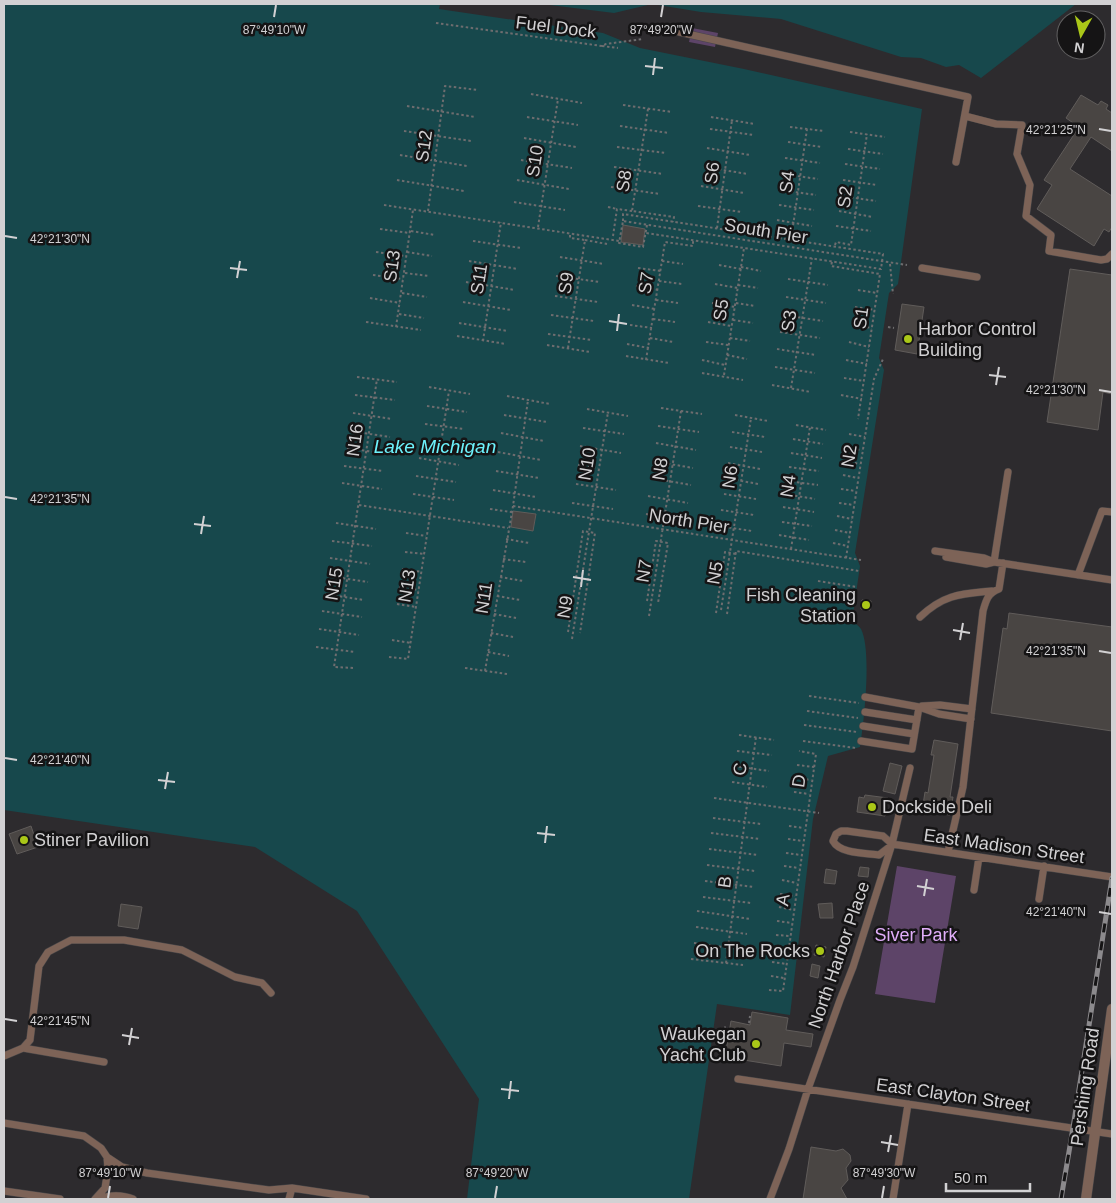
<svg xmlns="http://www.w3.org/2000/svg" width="1116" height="1203" font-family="Arial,sans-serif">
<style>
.green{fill:#5d4468}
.water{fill:#17484c}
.building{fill:#494543;stroke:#605c5a}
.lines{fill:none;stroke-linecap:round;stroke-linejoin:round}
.service-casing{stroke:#474648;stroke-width:8}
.tertiary-casing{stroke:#474648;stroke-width:11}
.path{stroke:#6e6d6f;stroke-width:2;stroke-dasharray:2.5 2.5;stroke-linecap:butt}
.service{stroke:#7d6357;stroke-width:7}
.tertiary{stroke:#7d6357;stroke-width:10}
.rail-casing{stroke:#8c8a8d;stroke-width:5}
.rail{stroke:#151415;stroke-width:3;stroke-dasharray:9;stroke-linecap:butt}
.ticks{fill:none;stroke:#d2d1d3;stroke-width:2}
.poi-dot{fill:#aac718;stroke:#151415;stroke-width:2}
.labels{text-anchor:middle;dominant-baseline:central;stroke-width:5;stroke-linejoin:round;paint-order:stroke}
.street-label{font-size:18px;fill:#d2d1d3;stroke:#151415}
.poi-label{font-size:18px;fill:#d2d1d3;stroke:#151415;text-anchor:start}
.park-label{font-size:18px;fill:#e1aefa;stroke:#151415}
.water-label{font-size:19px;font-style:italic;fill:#6df2fc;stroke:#151415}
.ticks-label{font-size:12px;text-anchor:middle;fill:#d2d1d3;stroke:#151415;stroke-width:5;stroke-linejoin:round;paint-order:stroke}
</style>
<rect width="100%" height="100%" fill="#2d2b2e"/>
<path class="green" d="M692,28l26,5 -3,14 -26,-5z
M897,866l59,10 -21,127 -60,-9z"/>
<path class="water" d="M4,4h436l-1,5 164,24 37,15 104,21 178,40 -24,175 -9,9 -10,65 5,12 -29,183 5,13 -8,55c3,2 7,5 9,8 11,21 3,93 -1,118l-32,9 -15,63 -23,196 -73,-11 -28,195h-222l12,-100 -122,-188 -102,-64 -251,-37z
M542,4h534l-95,74 -22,-13 -13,2 -25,-9 -20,-1 -120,-38 -80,-7 -49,-8 -38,9z"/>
<path class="building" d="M1081,95l17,10 3,-4 7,4 -2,4 6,4v38l-21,-14 -21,32 42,27v31l-3,5 -5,-3 -10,17 -57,-37 15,-24 -8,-5 35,-53 -13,-9z
M623,225l22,4 -2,16 -22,-3z
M1070,269l42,6v119l-9,-2 -5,38 -51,-8z
M902,304l22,3 -7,47 -22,-4z
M513,511l23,3 -3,17 -22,-4z
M862,600l9,1 -1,9 -9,-1z
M1009,613l103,14v104l-121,-18 12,-85 4,1z
M934,740l24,4 -8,53h3l-3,18 -28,-4 3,-19 3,1 6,-38h-3z
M890,763l12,3 -7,28 -12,-3z
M865,795l23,3 -3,18 -28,-4 2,-15 5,1z
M31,826l7,21 -21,7 -8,-20z
M860,867l9,1 -1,9 -10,-1z
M826,869l11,2 -2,13 -11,-1z
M832,903l1,15h-13l-2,-14z
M121,904l21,3 -4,22 -20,-3z
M816,945l10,2 -2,10 -10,-2z
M812,964l8,2 -2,12 -8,-2z
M752,1012l36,6 -2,12 27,4 -2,13 -27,-4 -3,23 -56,-9 6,-36 19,4z
M811,1147l25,4 7,-2 7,6 1,6 -5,7 2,12 -7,8 6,11h-44z"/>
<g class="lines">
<defs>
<path id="service" d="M679,32l289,65 -12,65
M965,116l31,8 26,1 -5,29 13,31 -4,31 25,19 -2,16 52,9 6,-1 5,-5
M922,268l55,9
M935,551l49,7 10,4 118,18
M946,557l40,7 8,-2
M994,562l14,-90
M1078,575l24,-64 10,1
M920,617c24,-23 41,-23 72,-26
M865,697l54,10 20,7 32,5
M922,706l18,-1 32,4
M865,712l52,8
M863,726l51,8
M861,741l51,8 7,-42
M892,845l-13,10c-13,-2 -39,-1 -46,-14l3,-7 5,-3h6l36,5 9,8 220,33
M948,852l15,-65 20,-176c3,-11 5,-18 16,-22l4,-26
M974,890l5,-33
M1039,899l5,-33
M23,1048l81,14
M4,1056l19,-8 7,-8 9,-74 9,-14 23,-12h53l58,10 53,27 27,6 9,10
M738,1079l374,55
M4,1123l80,13 17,12 6,9 1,12 -3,19 -10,11
M107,1157l15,10 25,6 122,17 23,-2
M4,1191l56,8
M97,1199c12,-4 24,-5 36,0
M289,1199l3,-11 74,11
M770,1199l19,-50 19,-60 32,-89 13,-33 39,-123 18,-76
M893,1199l15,-95"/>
<path id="tertiary" d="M1086,1199l26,-190"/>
</defs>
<use href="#service" class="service-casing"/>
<use href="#tertiary" class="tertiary-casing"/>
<path class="path" d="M436,23l166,23 4,-2 37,-5
M602,46l16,2
M531,94l51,9
M623,105l49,7
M407,106l68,11
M648,109l-16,102 42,6 -1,5
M527,117l51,8
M711,117l44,7
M620,126l49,7
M790,127l34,4
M710,129l44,6
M404,131l67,10
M850,132l35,5
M524,138l52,9
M788,142l34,5
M617,147l49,6
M707,148l43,7
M848,149l35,5
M400,155l67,11
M785,158l35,5
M521,160l51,8
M845,164l35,5
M614,167l49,7
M704,167l44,7
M783,174l35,5
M397,180l67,11
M517,180l52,9
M843,180l34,5
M701,186l43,7
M611,187l49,7
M781,190l35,5
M841,196l35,5
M514,202l51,8
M384,205l235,36
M779,205l35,5
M698,206l44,6
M608,207l9,2
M428,211l17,-125 33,4
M839,211l34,6
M777,220l35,6
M623,221v-7l260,40 -2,15 -235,-36
M647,225l-4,22 -24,-4 4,-22 284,44
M836,226l35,5
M538,227l20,-128
M717,228l15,-108
M380,229l30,4
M411,231l24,4
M613,236l4,-27 15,2
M585,240l22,4
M791,240l16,-111
M473,241l48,7
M835,245l1,-3 15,3 16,-111
M376,252l30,4
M407,252l25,4
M560,257l44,7
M469,261l49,8
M662,261l21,3
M832,262l-1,4 49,8 -22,145
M890,264l3,30
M719,265l22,4
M741,267l20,4
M638,268l23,3
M405,273l24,3
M373,275l30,4
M556,276l44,6
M788,279l40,6
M659,281l23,3
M466,282l49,8
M715,284l23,4
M738,285l20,3
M636,286l22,4
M858,290l19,3
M402,293l25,4
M555,296l43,6
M786,297l40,6
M370,298l30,5
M656,300l22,3
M463,302l48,8
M712,303l23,4
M736,303l19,3
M632,305l23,4
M855,307l20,3
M399,314l25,4
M551,315l43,6
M783,315l40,6
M653,319l22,3
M733,320l20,3
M366,322l55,8
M708,322l23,4
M459,323l49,8
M630,325l22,3
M852,325l20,3
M396,327l17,-117
M888,327l6,1
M780,332l40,6
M548,334l44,6
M457,336l49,8
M650,338l23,4
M730,338l20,3
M483,341l18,-119
M706,342l22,3
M849,342l20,5
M627,344l22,4
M547,345l43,7
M568,348l17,-108 -15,-2v-4
M777,349l39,6
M727,355l20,4
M626,356l43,7
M646,360l19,-118 28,4v-6
M702,360l23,5
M846,360l21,4
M775,367l40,6
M702,373l41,7
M724,375l20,-127
M357,377l40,5
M844,378l20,3
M772,385l39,7
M429,387l41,7
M791,388l21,-130
M355,395l40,5
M841,395l21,4
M507,396l43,8
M427,406l40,6
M661,408l41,6
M587,409l41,7
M353,413l39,6
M504,415l43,7
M735,415l33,6
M425,424l39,5
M796,425l30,5
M658,426l41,6
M583,428l41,6
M350,431l40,6
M732,432l33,5
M501,433l43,8
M849,434l16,3
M793,439l30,5
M421,441l41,7
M656,443l40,7
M580,446l41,7
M730,447l32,5
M347,448l40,6
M847,448l15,2
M498,452l43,8
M791,453l31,5
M419,458l40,7
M653,461l40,7
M845,461l15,3
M728,463l32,6
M578,465l20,3
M344,466l39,5
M789,467l30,4
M496,471l43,7
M843,475l15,3
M416,476l40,6
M651,478l40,7
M726,478l32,6
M787,481l31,4
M342,483l40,6
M576,484l40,6
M841,489l15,2
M493,490l43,7
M413,494l41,6
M724,494l32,5
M785,494l30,5
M648,496l40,7
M572,503l41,6
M839,503l15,2
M359,505l149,23
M513,506l348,54
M783,507l31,5
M490,509l21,3
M721,510l33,5
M646,514l40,7
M837,516l15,3
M782,522l30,4
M336,523l40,6
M719,526l33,5
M835,530l15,3
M406,533l20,3
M779,535l30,5
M506,539l23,4
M332,541l40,5
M833,543l15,3
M791,549l19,-122
M405,552l20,2
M330,558l40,6
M846,558l28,-179 9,-20
M503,559l23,3
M402,569l20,3
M328,576l40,6
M500,577l23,4
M818,581l39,6
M399,587l20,3
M325,594l39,6
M497,596l23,4
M647,601l9,-60 12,2 -10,60
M397,604l19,3
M721,610l30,-192
M322,611l40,6
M716,613l9,-61 11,2
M494,614l22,4
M727,614l9,-63 123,20
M649,616l32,-205
M319,629l40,6
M568,632l15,-101 12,2 -15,100
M491,633l22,4
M572,639l36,-227
M392,640l19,3
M316,647l39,5
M488,652l21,4
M389,657l19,2 41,-268
M353,668l-19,-1 43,-288
M465,668l42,6
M485,671l28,-165 15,-106
M809,696l50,7
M807,711l51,7
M804,725l53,7
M739,735l35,5
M803,741l53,7
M737,751l35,4
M797,765l17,2
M734,766l35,5
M796,778l15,2
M732,782l35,5
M794,792l15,2
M714,798l105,15
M713,818l48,6
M789,826l15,2
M711,833l49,6
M788,839l15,2
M709,849l49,6
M786,853l15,2
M707,865l48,6
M784,866l15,2
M782,880l15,3
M705,881l49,6
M780,894l15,2
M703,897l48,6
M779,907l14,3
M697,911l53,8
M777,921l15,2
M696,927l51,7
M776,935l14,1
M694,943l51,7
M774,949l15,1
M691,959l52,6
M772,962l15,2
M726,963l30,-226
M771,976l13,2
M769,990l14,1 33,-237 -17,-3
M749,1023l1,-7
M725,1029v-5
M724,1036v-4"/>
<use href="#service" class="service"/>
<use href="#tertiary" class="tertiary"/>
<defs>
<path id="rail" d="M1061,1199l12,-71 39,-250"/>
</defs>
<use href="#rail" class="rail-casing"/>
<use href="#rail" class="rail"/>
</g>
<path class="ticks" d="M274,17l2,-12M661,17l2,-12M645,66l18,2M653,75l2,-17M1099,129l12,2M5,236l12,2M230,268l17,2M237,278l3,-17M609,321l18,3M617,331l2,-17M989,375l17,2M996,385l3,-18M1099,390l12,2M5,497l12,2M194,524l17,2M201,534l3,-18M573,577l18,3M581,587l2,-17M953,630l17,3M960,640l3,-17M1099,651l12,2M5,758l12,2M158,780l17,2M165,789l3,-17M537,833l18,2M545,843l2,-17M917,886l17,3M924,896l3,-17M1099,912l12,2M5,1019l12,2M122,1035l17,3M129,1045l3,-17M501,1089l18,2M509,1099l2,-18M881,1142l17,3M888,1152l3,-17M108,1198l2,-12M495,1198l2,-12M882,1198l2,-12"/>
<g class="poi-dot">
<circle cx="908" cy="339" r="5"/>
<circle cx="866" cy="605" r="5"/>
<circle cx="872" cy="807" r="5"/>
<circle cx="24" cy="840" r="5"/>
<circle cx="820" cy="951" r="5"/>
<circle cx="756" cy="1044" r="5"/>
</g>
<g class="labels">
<g class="street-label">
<text transform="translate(556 27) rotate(7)">Fuel Dock</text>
<text transform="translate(424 146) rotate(-82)">S12</text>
<text transform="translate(535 161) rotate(-81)">S10</text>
<text transform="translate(712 173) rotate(-82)">S6</text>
<text transform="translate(624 181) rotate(-81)">S8</text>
<text transform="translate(787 182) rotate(-82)">S4</text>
<text transform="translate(845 197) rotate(-82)">S2</text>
<text transform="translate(766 231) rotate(9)">South Pier</text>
<text transform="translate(392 266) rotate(-82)">S13</text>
<text transform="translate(479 279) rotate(-81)">S11</text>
<text transform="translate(566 283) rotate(-81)">S9</text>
<text transform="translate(646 283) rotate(-81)">S7</text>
<text transform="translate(721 310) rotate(-81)">S5</text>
<text transform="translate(861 318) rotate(-82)">S1</text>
<text transform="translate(789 321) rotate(-81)">S3</text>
<text transform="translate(355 440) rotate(-82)">N16</text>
<text transform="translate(849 456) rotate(-81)">N2</text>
<text transform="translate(587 464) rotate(-81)">N10</text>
<text transform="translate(660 469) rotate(-81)">N8</text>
<text transform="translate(730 477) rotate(-82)">N6</text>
<text transform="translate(788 486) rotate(-81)">N4</text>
<text transform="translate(689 521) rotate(9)">North Pier</text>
<text transform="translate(644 571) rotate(-81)">N7</text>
<text transform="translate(715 573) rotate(-80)">N5</text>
<text transform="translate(334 584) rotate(-81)">N15</text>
<text transform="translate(407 586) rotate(-81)">N13</text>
<text transform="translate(484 598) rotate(-81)">N11</text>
<text transform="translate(565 607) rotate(-81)">N9</text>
<text transform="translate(740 769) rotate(-83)">C</text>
<text transform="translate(799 781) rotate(-82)">D</text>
<text transform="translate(1004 846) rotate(8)">East Madison Street</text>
<text transform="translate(725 882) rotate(-82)">B</text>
<text transform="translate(783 900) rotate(-82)">A</text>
<text transform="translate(839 955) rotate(-71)">North Harbor Place</text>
<text transform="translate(1085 1087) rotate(-82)">Pershing Road</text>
<text transform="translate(953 1095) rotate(8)">East Clayton Street</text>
</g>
<g class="poi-label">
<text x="918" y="329">Harbor Control<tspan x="918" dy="21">Building</tspan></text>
<text x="856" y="595" text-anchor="end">Fish Cleaning<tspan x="856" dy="21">Station</tspan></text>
<text x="882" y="807">Dockside Deli</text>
<text x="34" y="840">Stiner Pavilion</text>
<text x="810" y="951" text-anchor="end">On The Rocks</text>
<text x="746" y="1034" text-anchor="end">Waukegan<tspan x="746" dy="21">Yacht Club</tspan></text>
</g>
<g class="park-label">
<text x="916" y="935">Siver Park</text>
</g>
<g class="water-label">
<text x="435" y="446">Lake Michigan</text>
</g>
</g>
<g class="ticks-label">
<text x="274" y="34">87°49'10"W</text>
<text x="661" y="34">87°49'20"W</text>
<text x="1056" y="134">42°21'25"N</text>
<text x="60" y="243">42°21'30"N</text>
<text x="1056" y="394">42°21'30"N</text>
<text x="60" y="503">42°21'35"N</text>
<text x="1056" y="655">42°21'35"N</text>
<text x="60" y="764">42°21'40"N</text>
<text x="1056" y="916">42°21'40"N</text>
<text x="60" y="1025">42°21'45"N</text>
<text x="110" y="1177">87°49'10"W</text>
<text x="497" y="1177">87°49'20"W</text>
<text x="884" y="1177">87°49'30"W</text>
</g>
<rect width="1116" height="1203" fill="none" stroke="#d2d1d3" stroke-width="10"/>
<g transform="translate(1081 35) rotate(188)"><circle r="24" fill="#151415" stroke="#616061"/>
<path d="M0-4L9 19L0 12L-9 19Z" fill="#aac718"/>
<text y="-8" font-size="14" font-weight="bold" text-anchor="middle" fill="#d2d1d3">N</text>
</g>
<path d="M946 1183v8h84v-8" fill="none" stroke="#d2d1d3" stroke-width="2.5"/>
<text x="954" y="1183" font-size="15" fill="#d2d1d3" stroke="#151415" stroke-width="4" paint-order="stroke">50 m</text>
</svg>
